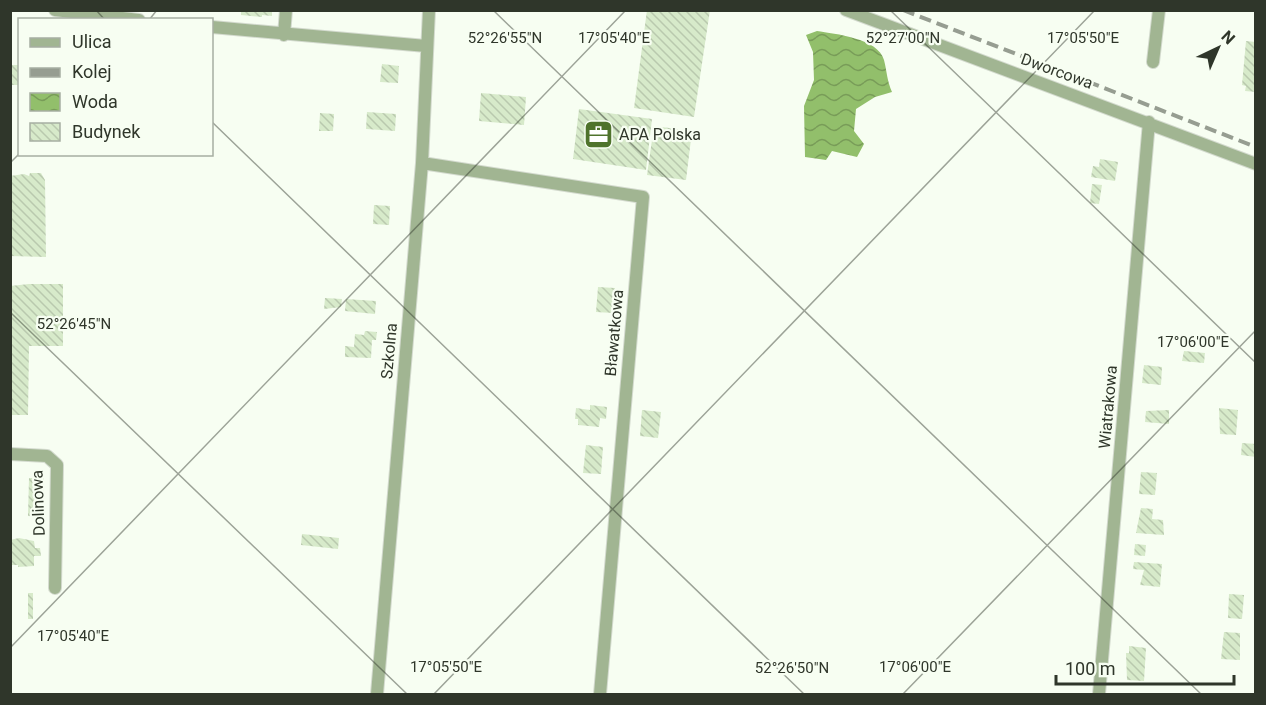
<svg xmlns="http://www.w3.org/2000/svg" width="1266" height="705" font-family="Roboto,sans-serif">
<style>
.water{fill:url(#water-waves)}
.building{fill:url(#building-back-hatch)}
.lines{fill:none;stroke-linecap:round;stroke-linejoin:round}
.minor-casing{stroke:#d3dace;stroke-width:14}
.minor{stroke:#a1b592;stroke-width:12}
.rail{stroke:#969d91;stroke-width:4;stroke-dasharray:12 6;stroke-linecap:butt}
.ticks{fill:none;stroke:#2f362a;stroke-width:1.5;stroke-opacity:0.45}
.labels{text-anchor:middle;dominant-baseline:central;stroke-width:4.5;stroke-linejoin:round;paint-order:stroke}
.street-label{font-size:16px;fill:#2f362a;stroke:#f7fef2}
.poi-label{font-size:16px;fill:#2f362a;stroke:#f7fef2;text-anchor:start}
.ticks-label{font-size:15px;text-anchor:middle;fill:#2f362a;stroke:#f7fef2;stroke-width:4.5;stroke-linejoin:round;paint-order:stroke}
</style>
<defs>
<pattern id="water-waves" width="16" height="10" patternUnits="userSpaceOnUse" patternTransform="scale(1.5)"><rect width="16" height="10" fill="#92bf6b"/><path d="M0 5q4-4 8 0t8 0" fill="none" stroke="#789c58"/></pattern>
<pattern id="building-back-hatch" width="6" height="6" patternUnits="userSpaceOnUse" patternTransform="scale(1.5)"><rect width="6" height="6" fill="#d7eaca"/><path d="M-1 5l2 2M0 0l6 6M5-1l2 2" fill="none" stroke="#b9c9ae"/></pattern>
</defs>
<rect width="100%" height="100%" fill="#f7fef2"/>
<path class="water" d="M817,31c18,3 61,7 67,29 3,12 3,21 8,32l-17,5 -19,12 -2,22 10,13 -7,13 -25,-6 -6,9 -21,-3 -1,-51 10,-26 -1,-28 -7,-17z"/>
<path class="building" d="M241,10h31v6l-10,-1v2l-21,-2z
M647,10h63l-16,107 -60,-9z
M1246,41l10,1v50l-11,-1 1,-5 -4,-1z
M382,64l17,2 -1,17 -18,-1z
M10,65h10v20h-10z
M481,93l45,4 -2,28 -45,-4z
M579,109l73,10 -6,51 -73,-11z
M367,112l29,2 -1,17 -29,-2z
M320,113l14,1 -1,17h-14z
M654,126l38,5 -6,49 -39,-5z
M1100,159l18,3 -3,19 -24,-4 2,-11 6,1z
M30,173h11l4,7 1,77 -36,-1v-80l14,-2 5,2z
M1092,184l10,1 -3,19 -9,-1z
M374,205l16,1 -1,19 -16,-1z
M29,284h34v62h-34l-1,69h-18v-129z
M598,287l17,1 -2,25 -17,-1z
M325,298l17,1 -1,8 -17,2z
M346,299l30,2 -1,13 -30,-3z
M365,331l12,1 -1,8h-4l-1,18 -26,-1v-11l9,1 1,-13 9,1z
M1184,351l21,2 -1,10 -22,-2z
M1144,365l18,2 -1,18 -19,-2z
M590,405l17,2 -1,12 -6,-1 -1,9 -21,-2v-6h-3l1,-11 14,2z
M1219,408l19,2 -2,25 -16,-1z
M642,410l19,2 -3,26 -18,-2z
M1169,410v14l-24,-2 1,-11z
M1242,443l14,1v13l-15,-2z
M586,445l17,2 -2,27 -18,-1z
M1141,472l16,1 -2,22 -16,-1z
M29,478h15l-2,39 -14,-1z
M1141,508l12,1 -1,10 11,1 1,15 -28,-2z
M302,534l37,4 -1,11 -37,-4z
M19,538l15,3 1,7h5l1,8h-7v10l-16,1v-2h-8v-25z
M1135,544l11,1 -1,11 -11,-1z
M1134,562l28,2 -2,23 -20,-2 4,-15 -11,-1z
M28,593h5v26h-5z
M1229,594l15,1 -2,24 -14,-1z
M1224,632l16,1v27l-19,-1z
M1129,646l17,2 -2,33 -17,-1 -1,-27h3z"/>
<g class="lines">
<defs>
<path id="minor" d="M55,10l84,10
M846,10l410,154
M212,27l214,19
M284,35l2,-25
M1153,62l6,-52
M422,163l221,34 -43,497
M10,454l37,2 10,9 -2,123
M377,694l45,-531 7,-153
M1099,694l50,-572"/>
</defs>
<use href="#minor" class="minor-casing"/>
<use href="#minor" class="minor"/>
<path class="rail" d="M903,10l353,137"/>
</g>
<path class="ticks" d="M96,10l9,10M493,10l708,684M890,10l366,353M149,20l8,-10M212,122l592,572M10,163l10,-10M10,312l397,382M10,648l616,-638M434,694l661,-684M903,694l353,-364"/>
<defs>
<symbol id="office-square" viewBox="-11 -11 22 22"><rect x="-9" y="-9" width="18" height="18" rx="4" fill="#4f732c" stroke="#f7fef2"/><path d="M-6-3h4V-5.5h4V-3h4V5H-6ZM-1-4.5V-3h2v-1.5ZM-6 0V1H6V0Z" fill="#fff"/></symbol>
</defs>
<g fill-rule="evenodd">
<use href="#office-square" x="582" y="118" width="33" height="33"/>
</g>
<g class="labels">
<g class="street-label">
<text transform="translate(1057 71) rotate(20)">Dworcowa</text>
<text transform="translate(614 333) rotate(-85)">Bławatkowa</text>
<text transform="translate(389 351) rotate(-85)">Szkolna</text>
<text transform="translate(1108 407) rotate(-85)">Wiatrakowa</text>
<text transform="translate(38 503) rotate(-92)">Dolinowa</text>
</g>
<g class="poi-label">
<text x="619" y="134">APA Polska</text>
</g>
</g>
<g class="ticks-label">
<text x="505" y="43">52°26'55"N</text>
<text x="903" y="43">52°27'00"N</text>
<text x="614" y="43">17°05'40"E</text>
<text x="1083" y="43">17°05'50"E</text>
<text x="74" y="329">52°26'45"N</text>
<text x="1193" y="347">17°06'00"E</text>
<text x="73" y="641">17°05'40"E</text>
<text x="446" y="672">17°05'50"E</text>
<text x="915" y="672">17°06'00"E</text>
<text x="792" y="673">52°26'50"N</text>
</g>
<rect width="1266" height="705" fill="none" stroke="#2f362a" stroke-width="24"/>
<rect x="18" y="18" width="195" height="138" fill="#f7fef2" stroke="#a7aea2" stroke-width="1.5"/>
<rect x="30" y="38" width="30" height="9" fill="#a1b592" stroke="#a7aea2" stroke-width="1.5"/>
<text x="72" y="48" font-size="18" fill="#2f362a">Ulica</text>
<rect x="30" y="68" width="30" height="9" fill="#969d91" stroke="#a7aea2" stroke-width="1.5"/>
<text x="72" y="78" font-size="18" fill="#2f362a">Kolej</text>
<rect x="30" y="93" width="30" height="18" fill="url(#water-waves)" stroke="#a7aea2" stroke-width="1.5"/>
<text x="72" y="108" font-size="18" fill="#2f362a">Woda</text>
<rect x="30" y="123" width="30" height="18" fill="url(#building-back-hatch)" stroke="#a7aea2" stroke-width="1.5"/>
<text x="72" y="138" font-size="18" fill="#2f362a">Budynek</text>
<g transform="translate(1218 48) rotate(44)" stroke="#f7fef2" stroke-width="4.5" paint-order="stroke">
<path d="M0-4.5L10 22L0 15L-10 22Z" fill="#2f362a"/>
<text y="-9" font-size="16" font-weight="bold" text-anchor="middle" fill="#2f362a">N</text>
</g>
<path d="M1056 675v9h178v-9" fill="none" stroke="#2f362a" stroke-width="3"/>
<text x="1065" y="675" font-size="18" fill="#2f362a" stroke="#f7fef2" stroke-width="4.5" paint-order="stroke">100 m</text>
</svg>
